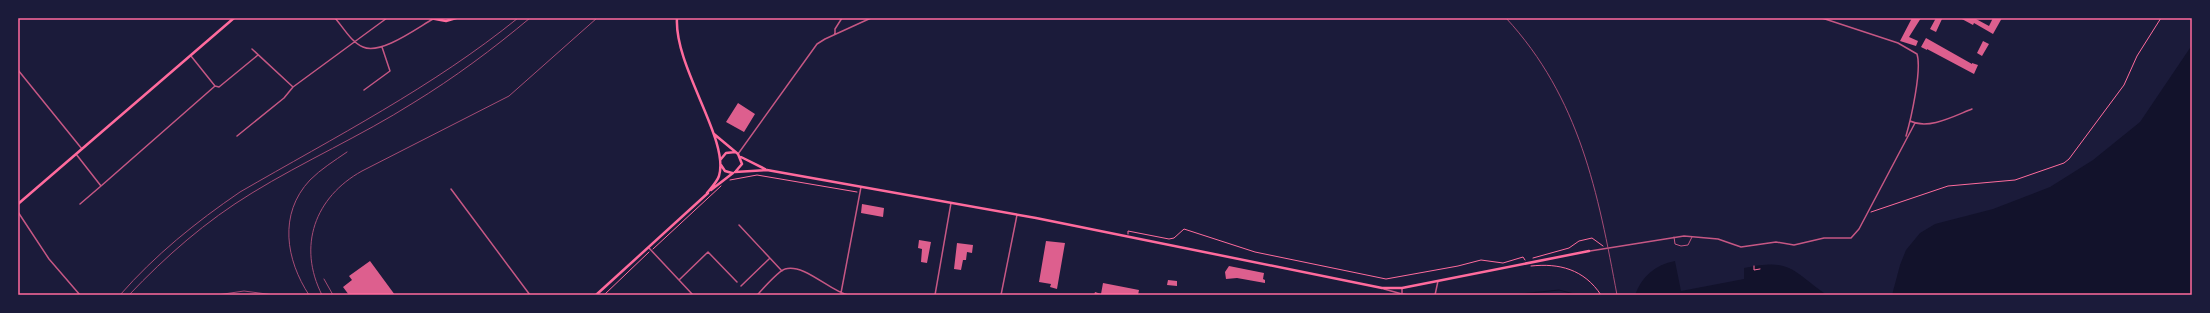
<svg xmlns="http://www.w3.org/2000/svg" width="2210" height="313" font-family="'Space Grotesk',sans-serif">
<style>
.water{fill:#12122b}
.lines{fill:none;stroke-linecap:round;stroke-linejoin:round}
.stream{stroke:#12122b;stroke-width:1}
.building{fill:#dd5f8e}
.path{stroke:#ff6b9d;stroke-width:1}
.service{stroke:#c65784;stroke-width:1}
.minor{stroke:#c65784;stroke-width:1.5}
.secondary{stroke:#ff6b9d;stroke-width:2.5}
.primary{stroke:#ff6b9d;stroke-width:2.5}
.rail{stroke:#a44b75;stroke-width:1}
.neatline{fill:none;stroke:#ff6b9d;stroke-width:1.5}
</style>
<rect width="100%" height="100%" fill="#1b1b3a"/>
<path class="water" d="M2192,45v250h-300l8,-30 6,-15 14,-17 15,-9 58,-15 57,-22 43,-27 47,-38z
M1675,261l6,30 63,-12v-11c48,-10 47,2 83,27h-192c7,-19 20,-30 40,-34z"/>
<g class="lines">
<path class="stream" d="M1511,295l48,-5 19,5"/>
</g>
<path class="building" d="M1912,18h9l-12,19 9,4 -2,5 -16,-5z
M1936,18l6,1 -6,13 -6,-3z
M1960,18h18l-2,1 13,7 4,-8h9l-9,16 -19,-11 -1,2z
M1926,38l46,26v-1l6,2 -4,9 -47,-25v1l-6,-3z
M1983,41l6,3 -7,12 -5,-3z
M738,103l17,11 -11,18 -18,-10z
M862,204l22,4 -1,9 -22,-4z
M919,240l12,2 -4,21 -6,-1 1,-13 -4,-1z
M1046,241l19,2 -8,46 -7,-2 1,-3 -12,-2z
M957,243l16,2 -1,8 -5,-1 -1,8h-3l-2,10 -7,-1z
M370,261l25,34h-46l-6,-8 9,-7 -3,-4z
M1229,266l35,7 -1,6 2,1v3l-28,-5 -11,1 -1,-7z
M1168,280l9,1v5l-10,-1z
M1103,283l36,7 -1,5h-44l1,-3 6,2z"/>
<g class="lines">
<path class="path" d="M730,180l27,-5 100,17
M1871,212l77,-26 67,-6 49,-17 5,-4 55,-74 13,-29 24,-38
M1128,234v-3l41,8 5,-1 10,-9 71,23 131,27 72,-13 23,-6 22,3 20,-6 2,3
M653,249l68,-63
M1533,258l36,-10 10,-7 13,-3 11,8
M1531,266c28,-3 53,3 70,29
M1754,266v4l6,-1
M604,295l45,-43"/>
<path class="service" d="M1674,237l1,7 6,2 7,-1 4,-8"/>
<path class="minor" d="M335,18c8,9 16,24 28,29 18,8 54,-19 70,-28
M1822,18l76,25 19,11c5,16 -6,65 -11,82
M835,34v-5l7,-11
M252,49l41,38
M191,56l24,30
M18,70l64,79
M364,90l26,-19 -8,-24
M1910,121c19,9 44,-5 62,-12
M237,136l47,-38 9,-11 94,-69
M76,154l25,32 114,-100 4,1 39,-32
M738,154l79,-110 8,-5 46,-21
M451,189l79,106
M80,204l21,-18
M18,212l31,47 31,36
M739,225l43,46
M649,248l44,47
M1590,251l94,-15 34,3 23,8 35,-5 18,3 30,-7h27l8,-9 56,-106
M679,280l29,-28 29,30
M741,286l28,-27
M1402,288v6l7,1
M1384,289l18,5
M841,293l20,-106
M757,295c6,-6 21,-24 28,-26 19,-6 46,23 63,26
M935,295l16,-92
M1001,295l16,-80
M1435,295l3,-14"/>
<path class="secondary" d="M430,18l16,3 10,-3
M18,204l216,-186"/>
<path class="primary" d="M677,18c-3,49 53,122 42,158 -2,6 -8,12 -12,17
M714,134l24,20 4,10 -6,7
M741,157l24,12
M721,159l5,-6 9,-1
M721,165l4,6 7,2
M735,172l32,-2 269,48 346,70h20l187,-37
M711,190l22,-17
M596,295l112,-102"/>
<path class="rail" d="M1506,18c74,80 92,175 111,277
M324,279l9,16
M120,295c35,-40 76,-73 120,-103 95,-55 193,-105 278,-174
M129,295c37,-39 77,-74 123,-102 52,-32 109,-57 161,-90 41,-25 80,-54 117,-85
M217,295l27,-4 30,4
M309,295c-23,-35 -31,-81 1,-115 11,-11 24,-19 37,-28
M322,295c-25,-49 -7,-98 40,-124l147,-75 88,-78"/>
</g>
<rect width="2210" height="313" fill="none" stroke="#1b1b3a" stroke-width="38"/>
<rect x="19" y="19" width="2172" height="275" class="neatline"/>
</svg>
